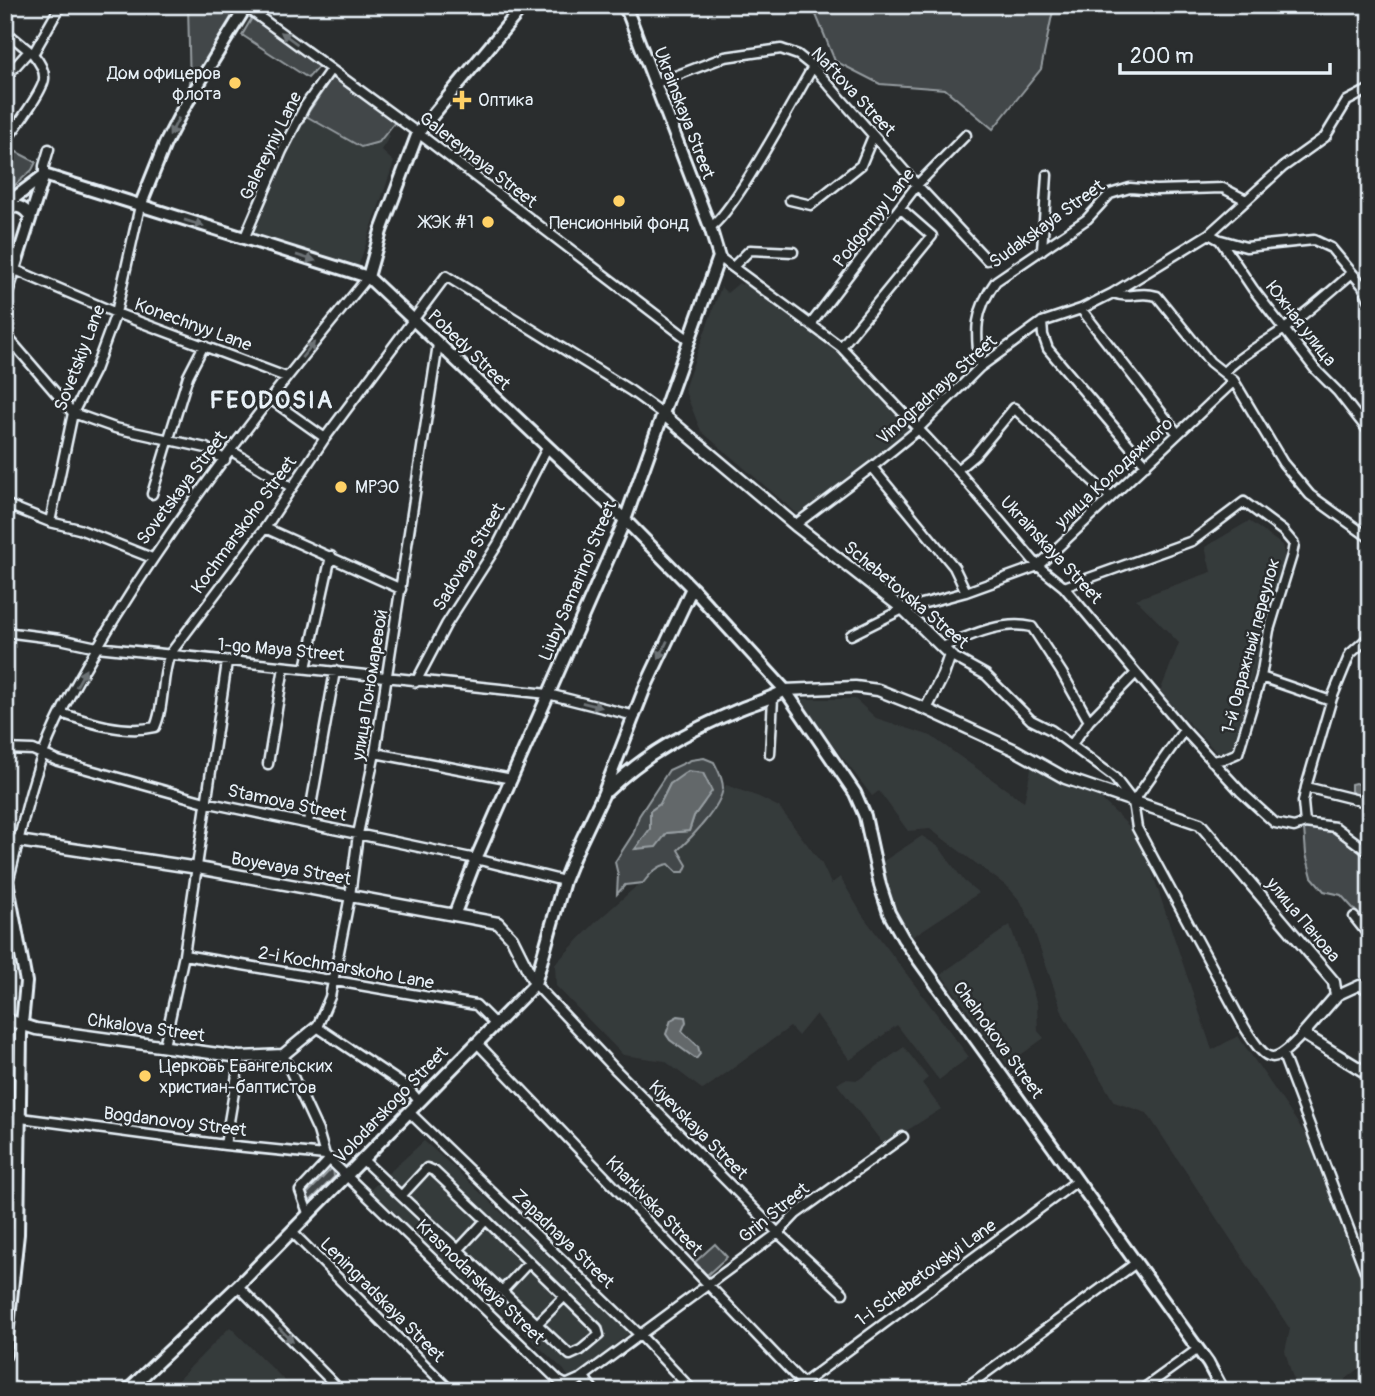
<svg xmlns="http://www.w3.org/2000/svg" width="1375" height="1396" font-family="Pangolin,sans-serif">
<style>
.built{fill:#363a3b}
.green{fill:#424648;stroke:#959ca0;stroke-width:2;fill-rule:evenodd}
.water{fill:#63686b;stroke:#989fa3;stroke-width:2}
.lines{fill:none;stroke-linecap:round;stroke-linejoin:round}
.minor-casing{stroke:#e8f1f8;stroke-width:13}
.tertiary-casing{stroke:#e8f1f8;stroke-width:15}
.secondary-casing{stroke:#e8f1f8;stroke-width:16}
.minor{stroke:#2a2d2e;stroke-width:8}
.tertiary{stroke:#2a2d2e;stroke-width:10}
.secondary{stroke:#2a2d2e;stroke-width:10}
.oneway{fill:#6c7275}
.poi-dot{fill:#ffd166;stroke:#2a2d2e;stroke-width:2.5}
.labels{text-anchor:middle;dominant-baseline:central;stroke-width:5;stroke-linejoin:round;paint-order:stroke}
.poi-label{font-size:18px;fill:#e8f1f8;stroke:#2a2d2e;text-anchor:start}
.street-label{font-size:18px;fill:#e8f1f8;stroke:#2a2d2e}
.district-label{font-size:24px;font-weight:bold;letter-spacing:2px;fill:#e8f1f8;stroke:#2a2d2e}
</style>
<rect width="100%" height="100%" fill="#2a2d2e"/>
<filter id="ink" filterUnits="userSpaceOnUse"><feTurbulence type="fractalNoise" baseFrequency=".0143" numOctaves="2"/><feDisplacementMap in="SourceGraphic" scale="14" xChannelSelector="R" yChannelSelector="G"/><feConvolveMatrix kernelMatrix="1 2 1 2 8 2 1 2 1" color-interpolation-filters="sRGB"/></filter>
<g filter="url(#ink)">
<path class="built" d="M321,92l69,44 -9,14 13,12 -36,105 -104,-34 50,-115z
M743,282l100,75 68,74 -110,86 -100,-86 -17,-42 37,-102 6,6 12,-10 3,2z
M1249,521l33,24 4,16 -54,189 -12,6 -60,-64 19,-49 -43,-44 75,-27 -6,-25z
M797,699h58l21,19 55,18 93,66 8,-38 63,29 36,35 19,38 62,184 26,-14 77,112 55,142v70l-39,31h-30l-9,-16 -7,-24 5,-22 -143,-216 -33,-11 -51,-88 -31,-89 -11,-23 -12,-14 -79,-59 -22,2 -29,-40 -7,5z
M726,785l33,12 20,10 43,57 9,20 9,-7 23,39 106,141 -30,23 -42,-55 -47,35 -34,-46 -18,22 -8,-9 -87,63 -38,-29 -42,-6 -67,-69 -1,-22 41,-42 104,-92z
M922,836l17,11 25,34 15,12 -67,44 -24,-40 -6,-35z
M1010,925l27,79 1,27 6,7 -37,27 -66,-91z
M5,942l9,55 -2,16 -7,-1z
M904,1047l24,31 -6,5 19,26 -57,36 -47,-61 8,-5 13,1z
M424,1141l24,21 181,171 -58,47 -8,-11 -194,-178z
M230,1327l43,42 22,22h-128z"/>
<path class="green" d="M188,5h42l9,9 -49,75z
M812,5h248l-8,10 -11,54 -48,60 -48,-40 -65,-5 -45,-23z
M252,18l67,48 -11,12 -66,-43z
M332,77l63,45 -16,20 -18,5 -55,-31z
M5,146l31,16 -4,8 -27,24z
M704,758l10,4c4,8 9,16 9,26 -2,19 -31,49 -45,62l9,15 -3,7h-7l-8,-8c-11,1 -19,10 -26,19l-18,2 -8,9 1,-19 -3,-13 18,-28 6,-18 30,-46 22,-10zM670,784l34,18 -10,14 -5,15 -23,2 -30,16 14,-20v-18l10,-7z
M1304,828l27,2 39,27v70l-29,-32 -17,-4 -12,-14 -6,-23z
M333,1167l1,10 -24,24 -3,-7z
M715,1244l12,13 -20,18 -12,-13z"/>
<path class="water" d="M688,771l15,2 9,18 -18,25 -5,15 -22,2 -11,14 -21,2 15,-20v-18l10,-7 10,-20z
M1355,783l13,3 2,8c-5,4 -15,2 -19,-3v-7z
M678,1016l7,1 1,5 -4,9 16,15 2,8 -4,5 -26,-19 -4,-6 5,-14z"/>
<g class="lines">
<defs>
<path id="minor" d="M246,7l172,126 271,207
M5,31l28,23
M5,78l24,-27
M654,84l71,-27 56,-8 17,6 15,12 104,118 70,75
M5,141c9,-11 38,-50 39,-62 1,-9 -6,-19 -11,-25l28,-49
M44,175v-9l5,-17
M790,200l21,5 50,-40 12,-29
M710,227c22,-11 86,-132 103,-160
M1209,234l11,6 33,49 62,80 23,23 32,41
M244,239l38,-88 23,-45 26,-37
M1221,240l25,7 68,-7 17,8 32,38 7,15
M1042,250l5,-75
M719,257l122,90 116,123 81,96 26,21 120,143 57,62 34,31 19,4 11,-4 30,4 35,26
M733,267l17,-17 43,2
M13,269l103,44 170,64
M1113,293c20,7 24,-3 44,3l53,66 24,19 49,82 27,32 60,43
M1081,309l97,125
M1042,322l1,13 5,14 98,116
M811,324l106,-139 49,-50
M5,334l68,79 42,15 91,20 19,12
M841,347l91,-111 -32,-28
M980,367c-5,-35 -6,-56 16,-86l91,-62 23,-25 20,-6 26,2 67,-2 23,12
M1224,372c19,-19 41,-29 63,-45 22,-16 43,-35 64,-53
M270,399l55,39
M232,451l59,36
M872,467l82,100 12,25
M957,470l18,-15 39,-47 96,89
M152,494l36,-118 16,-31
M5,504l45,18 29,7 73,29
M50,522l23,-109 22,-43 21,-57 24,-107
M795,525l77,-58 43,-35 65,-65 62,-45 39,-13 32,-16 96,-59 74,-67 42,-30 22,-36 23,-12
M265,528l136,61
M1064,587l128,-46 52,-39 39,29 11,13 -2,11 -23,75 -8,47 -23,76 -14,6 -12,2
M5,632l55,7 37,8 451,47 87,22
M851,635l52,-26 63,-17 72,-26 196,-185
M942,647c27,-11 59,-27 90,-20l30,46 27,48 -17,23
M950,655l36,20 45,45 20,10 63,47 19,25 4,26 108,200c24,38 28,37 58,6
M306,668l25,-112
M1261,677l70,24
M416,682l30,-57 52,-81 49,-96
M61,713c29,10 64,21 94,14 10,-22 6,-50 15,-73l95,-126 60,-90 121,-162 185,115 33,24
M1089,721l47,-48
M5,749l28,1 25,11 147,41 271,57 88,22
M375,753l137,26
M770,754l3,-56
M268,764l16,-97
M1306,787l64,16
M1133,802l51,-72
M308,823l27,-152
M1305,823l-2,-21 3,-15 26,-89 18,-44 20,-18
M8,882c12,-43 19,-87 35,-128 18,-48 46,-93 72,-136 74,-120 163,-231 253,-341
M1354,917l16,20
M184,955l292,50 19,19
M535,984l82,87 161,162 65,60
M1336,996l24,-11 10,7
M477,1043l333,348
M164,1046l20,-91 43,-293
M283,1055l35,76 7,24 234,226 7,4 18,-8 10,14
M1283,1055l87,229
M419,1101l-12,-14 -90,-60 13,-30 20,-101 8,-62 17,-81 63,-409
M409,1112l232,224 52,55
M21,1118l204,27 100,10
M225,1145l15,-88
M362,1159l39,37 169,159 11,-5 18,-15 -2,-7 -111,-108 -28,30
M401,1196l26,-28 7,3 52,49
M308,1213l-8,-22 30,-32
M291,1231l160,160
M5,1232l13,2
M238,1286l103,105
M502,1291l27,-29
M537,1324l28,-28
M564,1391l214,-158 18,-19 107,-77
M793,1391l284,-210
M961,1391l175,-128
M1140,1391l58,-42"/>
<path id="tertiary" d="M664,415l131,110 108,84 47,46 -7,20 -17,34
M785,690l70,-3 23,3 48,19 89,41 50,28 135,46 134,158 2,14 -33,38 67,41
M5,839l193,29 300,55 14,15 23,46
M5,1019l31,10 204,28 43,-2 34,-28"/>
<path id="secondary" d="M44,175l324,102 257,243 67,68 93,102 70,103 10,23 15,69 9,28 14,25 305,425 15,28
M5,205l37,-28
M140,206l25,-62 17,-33 65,-106
M5,208c12,-3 18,-2 25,8
M368,277l13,-46 37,-98 106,-128
M5,298l39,-123
M607,791c40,-39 82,-60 133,-82 16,-7 31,-10 45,-19
M5,870l21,112 -5,52 -3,200 -13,121
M455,913l21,-54 149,-339 94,-263 -9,-30 -82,-214 -6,-8
M127,1391l111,-105 297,-302 29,-103 10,-25 29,-61 41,-105 48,-102"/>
</defs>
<use href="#minor" class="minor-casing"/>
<use href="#tertiary" class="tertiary-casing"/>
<use href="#secondary" class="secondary-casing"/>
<use href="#minor" class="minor"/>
<use href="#tertiary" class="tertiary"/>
<use href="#secondary" class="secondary"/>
</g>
<defs><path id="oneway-solid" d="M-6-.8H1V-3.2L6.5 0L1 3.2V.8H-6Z" transform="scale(1.75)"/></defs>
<g class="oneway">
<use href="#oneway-solid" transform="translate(289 38) rotate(-144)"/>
<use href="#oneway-solid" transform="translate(174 127) rotate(117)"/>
<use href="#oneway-solid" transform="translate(194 223) rotate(17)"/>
<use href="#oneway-solid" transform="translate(306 258) rotate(17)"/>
<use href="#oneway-solid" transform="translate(308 350) rotate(-51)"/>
<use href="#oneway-solid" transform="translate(663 650) rotate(115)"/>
<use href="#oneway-solid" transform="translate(81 678) rotate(-61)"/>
<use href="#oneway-solid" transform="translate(592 705) rotate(14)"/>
<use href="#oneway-solid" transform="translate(286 1335) rotate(45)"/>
</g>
</g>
<g class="poi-dot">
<circle cx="235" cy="83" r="7"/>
<path d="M458.5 89.5h7v7h7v7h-7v7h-7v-7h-7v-7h7z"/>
<circle cx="619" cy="201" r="7"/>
<circle cx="488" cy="222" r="7"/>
<circle cx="341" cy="487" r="7"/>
<circle cx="145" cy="1076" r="7"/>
</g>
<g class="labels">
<g class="poi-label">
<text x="221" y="73" text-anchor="end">Дом офицеров<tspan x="221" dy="21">флота</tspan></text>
<text x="478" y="100">Оптика</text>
<text x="474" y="222" text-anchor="end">ЖЭК #1</text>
<text x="619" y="223" text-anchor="middle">Пенсионный фонд</text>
<text x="355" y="487">МРЭО</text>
<text x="159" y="1066">Церковь Евангельских<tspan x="159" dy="21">христиан-баптистов</tspan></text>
</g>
<g class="street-label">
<text transform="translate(853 92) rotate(47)">Naftova Street</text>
<text transform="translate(684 113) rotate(69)">Ukrainskaya Street</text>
<text transform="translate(271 146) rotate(-64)">Galereyniy Lane</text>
<text transform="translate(478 160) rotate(38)">Galereynaya Street</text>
<text transform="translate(874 218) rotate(-52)">Podgornyy Lane</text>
<text transform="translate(1047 224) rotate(-36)">Sudakskaya Street</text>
<text transform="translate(1301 324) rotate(52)">Южная улица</text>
<text transform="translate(193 325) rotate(20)">Konechnyy Lane</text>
<text transform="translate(469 350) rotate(44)">Pobedy Street</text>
<text transform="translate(80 358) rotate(-69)">Sovetskiy Lane</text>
<text transform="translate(937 390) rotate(-42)">Vinogradnaya Street</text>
<text transform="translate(1114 473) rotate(-43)">улица Колодяжного</text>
<text transform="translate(182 488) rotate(-53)">Sovetskaya Street</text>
<text transform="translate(244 525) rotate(-54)">Kochmarskoho Street</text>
<text transform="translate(1051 550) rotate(47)">Ukrainskaya Street</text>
<text transform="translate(469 557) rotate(-59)">Sadovaya Street</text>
<text transform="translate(578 581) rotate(-67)">Liuby Samarinoi Street</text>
<text transform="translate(906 595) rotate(40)">Schebetovska Street</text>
<text transform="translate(1251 646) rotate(-75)">1-й Овражный переулок</text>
<text transform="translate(281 650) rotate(5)">1-go Maya Street</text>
<text transform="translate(370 685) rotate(-81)">улица Пономаревой</text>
<text transform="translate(287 803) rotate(12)">Stamova Street</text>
<text transform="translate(291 869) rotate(10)">Boyevaya Street</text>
<text transform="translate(1303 920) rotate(50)">улица Панова</text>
<text transform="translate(346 968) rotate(10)">2-i Kochmarskoho Lane</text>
<text transform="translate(146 1028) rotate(8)">Chkalova Street</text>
<text transform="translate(998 1040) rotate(54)">Chelnokova Street</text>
<text transform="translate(391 1105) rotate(-46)">Volodarskogo Street</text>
<text transform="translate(175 1122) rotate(7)">Bogdanovoy Street</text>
<text transform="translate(698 1130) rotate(45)">Kiyevskaya Street</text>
<text transform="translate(654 1206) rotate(46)">Kharkivska Street</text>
<text transform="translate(774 1213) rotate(-39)">Grin Street</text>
<text transform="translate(563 1239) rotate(44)">Zapadnaya Street</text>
<text transform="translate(926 1273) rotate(-36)">1-i Schebetovskyi Lane</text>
<text transform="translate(480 1282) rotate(44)">Krasnodarskaya Street</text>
<text transform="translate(382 1300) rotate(45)">Leningradskaya Street</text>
</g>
<g class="district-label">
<text x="272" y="400">FEODOSIA</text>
</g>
</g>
<rect width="1375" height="1396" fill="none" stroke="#2a2d2e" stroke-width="28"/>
<rect x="14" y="14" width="1347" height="1368" fill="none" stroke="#e8f1f8" stroke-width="2.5" filter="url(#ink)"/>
<path d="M1120 63v10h210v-10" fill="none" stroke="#e8f1f8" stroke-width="3.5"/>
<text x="1130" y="63" font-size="21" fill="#e8f1f8" stroke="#2a2d2e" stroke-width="5" paint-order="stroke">200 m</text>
</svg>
